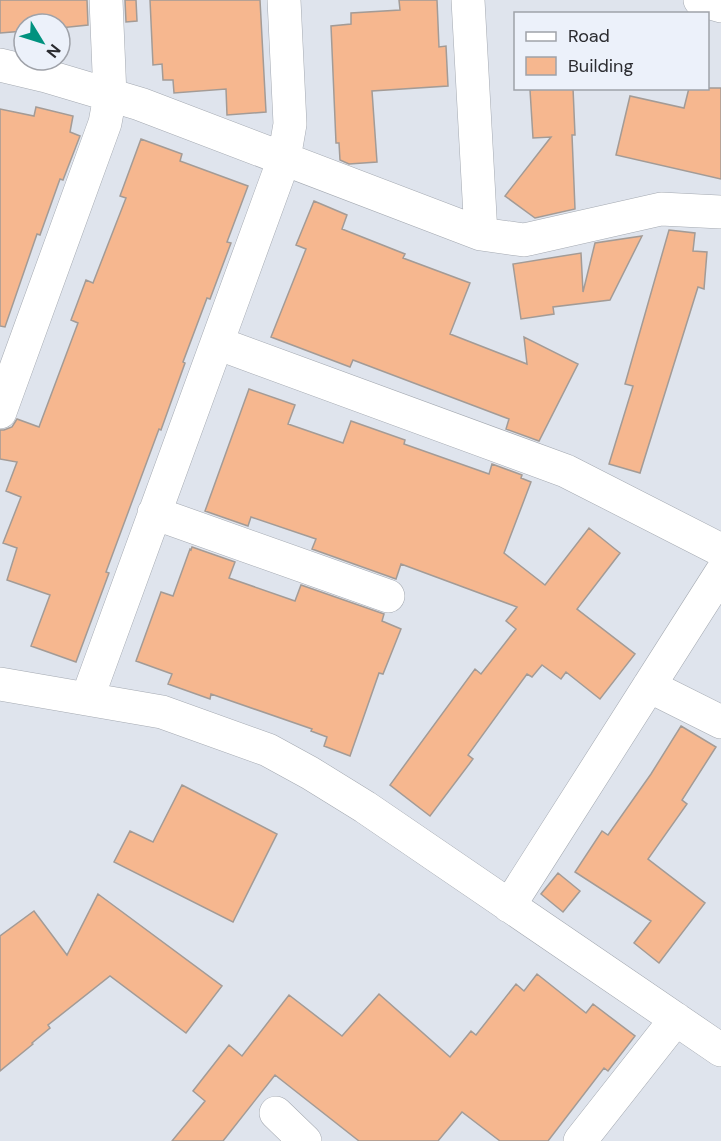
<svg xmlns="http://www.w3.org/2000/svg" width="721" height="1141" font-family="'DM Sans',sans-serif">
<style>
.building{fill:#f6b78f;stroke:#a39b96;stroke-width:1.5}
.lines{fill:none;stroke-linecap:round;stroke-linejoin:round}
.minor-casing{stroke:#a4a9b1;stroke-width:34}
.minor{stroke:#fff;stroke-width:33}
</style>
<rect width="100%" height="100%" fill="#dfe4ed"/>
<path class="building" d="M0,0h87l1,25 -28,3v-4h-36v7l-24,2z
M125,0h11l1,21 -11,1z
M150,0h110l6,112 -39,3 -1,-26 -52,4 -1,-13h-10l-1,-16 -9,1z
M399,0h38l2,47 7,-1 2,40 -76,5 5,71 -28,2 -9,-4 -1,-17h-3l-5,-117 20,-2v-11l49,-3z
M547,88h26l2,47h-3l3,74 -40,9 -30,-22 46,-59 -18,1 -3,-48z
M689,88h32v91l-105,-24 14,-59 54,12z
M36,107l37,9 -3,16 10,4 -17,44 -3,-1 -20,56 -3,-1 -32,93 -5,-1v-217l34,7z
M141,139l41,15 -2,7 68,25 -21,56 4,1 -21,56 -3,-1 -24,64 2,1 -24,67 -2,-1 -53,143 3,1 -33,89 -45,-16 19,-51 -43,-15 10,-32 -14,-5 18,-46 -15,-6 11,-29 -17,-3v-29h4l8,-3 5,-8 22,8 39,-104 -7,-3 15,-40 7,3 33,-85 -6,-2z
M314,201l33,14 -5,14 63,25 -2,4 67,25 -20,51 77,30 -3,-27 54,27 -39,77 -33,-12 3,-10 -156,-59 -3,7 -79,-30 35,-88 -10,-4z
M669,230l26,3 -2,18 14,1 -3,37 -6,-2 -58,186 -31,-9 24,-78 -8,-2z
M642,236l-32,64 -57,7 1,7 -33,5 -8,-55 68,-11 2,39 12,-49z
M249,389l46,16 -7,19 55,19 8,-22 54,19 -1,4 85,30 3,-10 30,11 -1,3 10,4 -27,71 41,32 44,-57 31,25 -43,56 58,45 -35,45 -34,-27 -5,7 -19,-14 -10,12 -5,-3 -59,81 5,4 -43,57 -40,-31 85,-116 6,5 35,-45 -10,-8 11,-14 -116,-43 -5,15 -84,-30 4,-10 -65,-22 -3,9 -43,-15z
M192,547l43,15 -6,16 66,23 6,-16 83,29 -2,7 19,8 -18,45 -4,-1 -29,83 -26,-10 3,-9 -16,-6 1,-2 -101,-35 -1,5 -42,-15 4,-10 -36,-13 25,-69 12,4 17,-47 1,1z
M681,726l35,21 -34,53 5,4 -39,55 57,44 -46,60 -25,-20 17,-22 -76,-49 27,-41 6,4 43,-61z
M182,785l95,49 -44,88 -119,-60 16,-31 23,11z
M558,873l22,18 -17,21 -22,-18z
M98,894l124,92 -36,47 -76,-57 -62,49 2,3 -18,15 1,1 -33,27v-135l34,-25 33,44z
M537,974l49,39 7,-9 42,32 -27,35 -4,-3 -56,73h-48l-38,-29 -24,29h-79l-84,-66 -52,66h-51l33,-40 -12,-10 36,-46 13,11 47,-61 53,41 37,-42 71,63 21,-26 5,4 40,-51 8,7z"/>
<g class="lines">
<defs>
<path id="minor" d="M468,0l13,234
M700,0l21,6
M0,65l46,11 94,28 341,130 43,6 137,-31 60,3
M217,343l349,128 155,79
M0,412l105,-289 5,-27 -4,-96
M154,513l234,83
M0,684l162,28 106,38 42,23 55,34 356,243
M649,686l72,36
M87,699l197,-540 6,-35 -6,-124
M509,906l212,-333
M276,1113l29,28
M580,1141l96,-122"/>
</defs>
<use href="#minor" class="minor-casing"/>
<use href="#minor" class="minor"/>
</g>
<rect x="514" y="12" width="195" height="78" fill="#ecf1fa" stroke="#9fa2a9" stroke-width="1.5"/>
<rect x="526" y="32" width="30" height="9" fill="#ffffff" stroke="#9fa2a9" stroke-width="1.5"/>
<text x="568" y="42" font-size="18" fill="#2b2c30">Road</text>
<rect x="526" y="57" width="30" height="18" fill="#f6b78f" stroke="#9fa2a9" stroke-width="1.5"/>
<text x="568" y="72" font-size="18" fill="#2b2c30">Building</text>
<g transform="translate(42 42) rotate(128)"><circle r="28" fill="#ecf1fa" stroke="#9fa2a9" stroke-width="1.5"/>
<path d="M0-4.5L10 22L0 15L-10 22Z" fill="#01927f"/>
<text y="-9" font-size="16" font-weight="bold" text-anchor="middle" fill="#2b2c30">N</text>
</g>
</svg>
